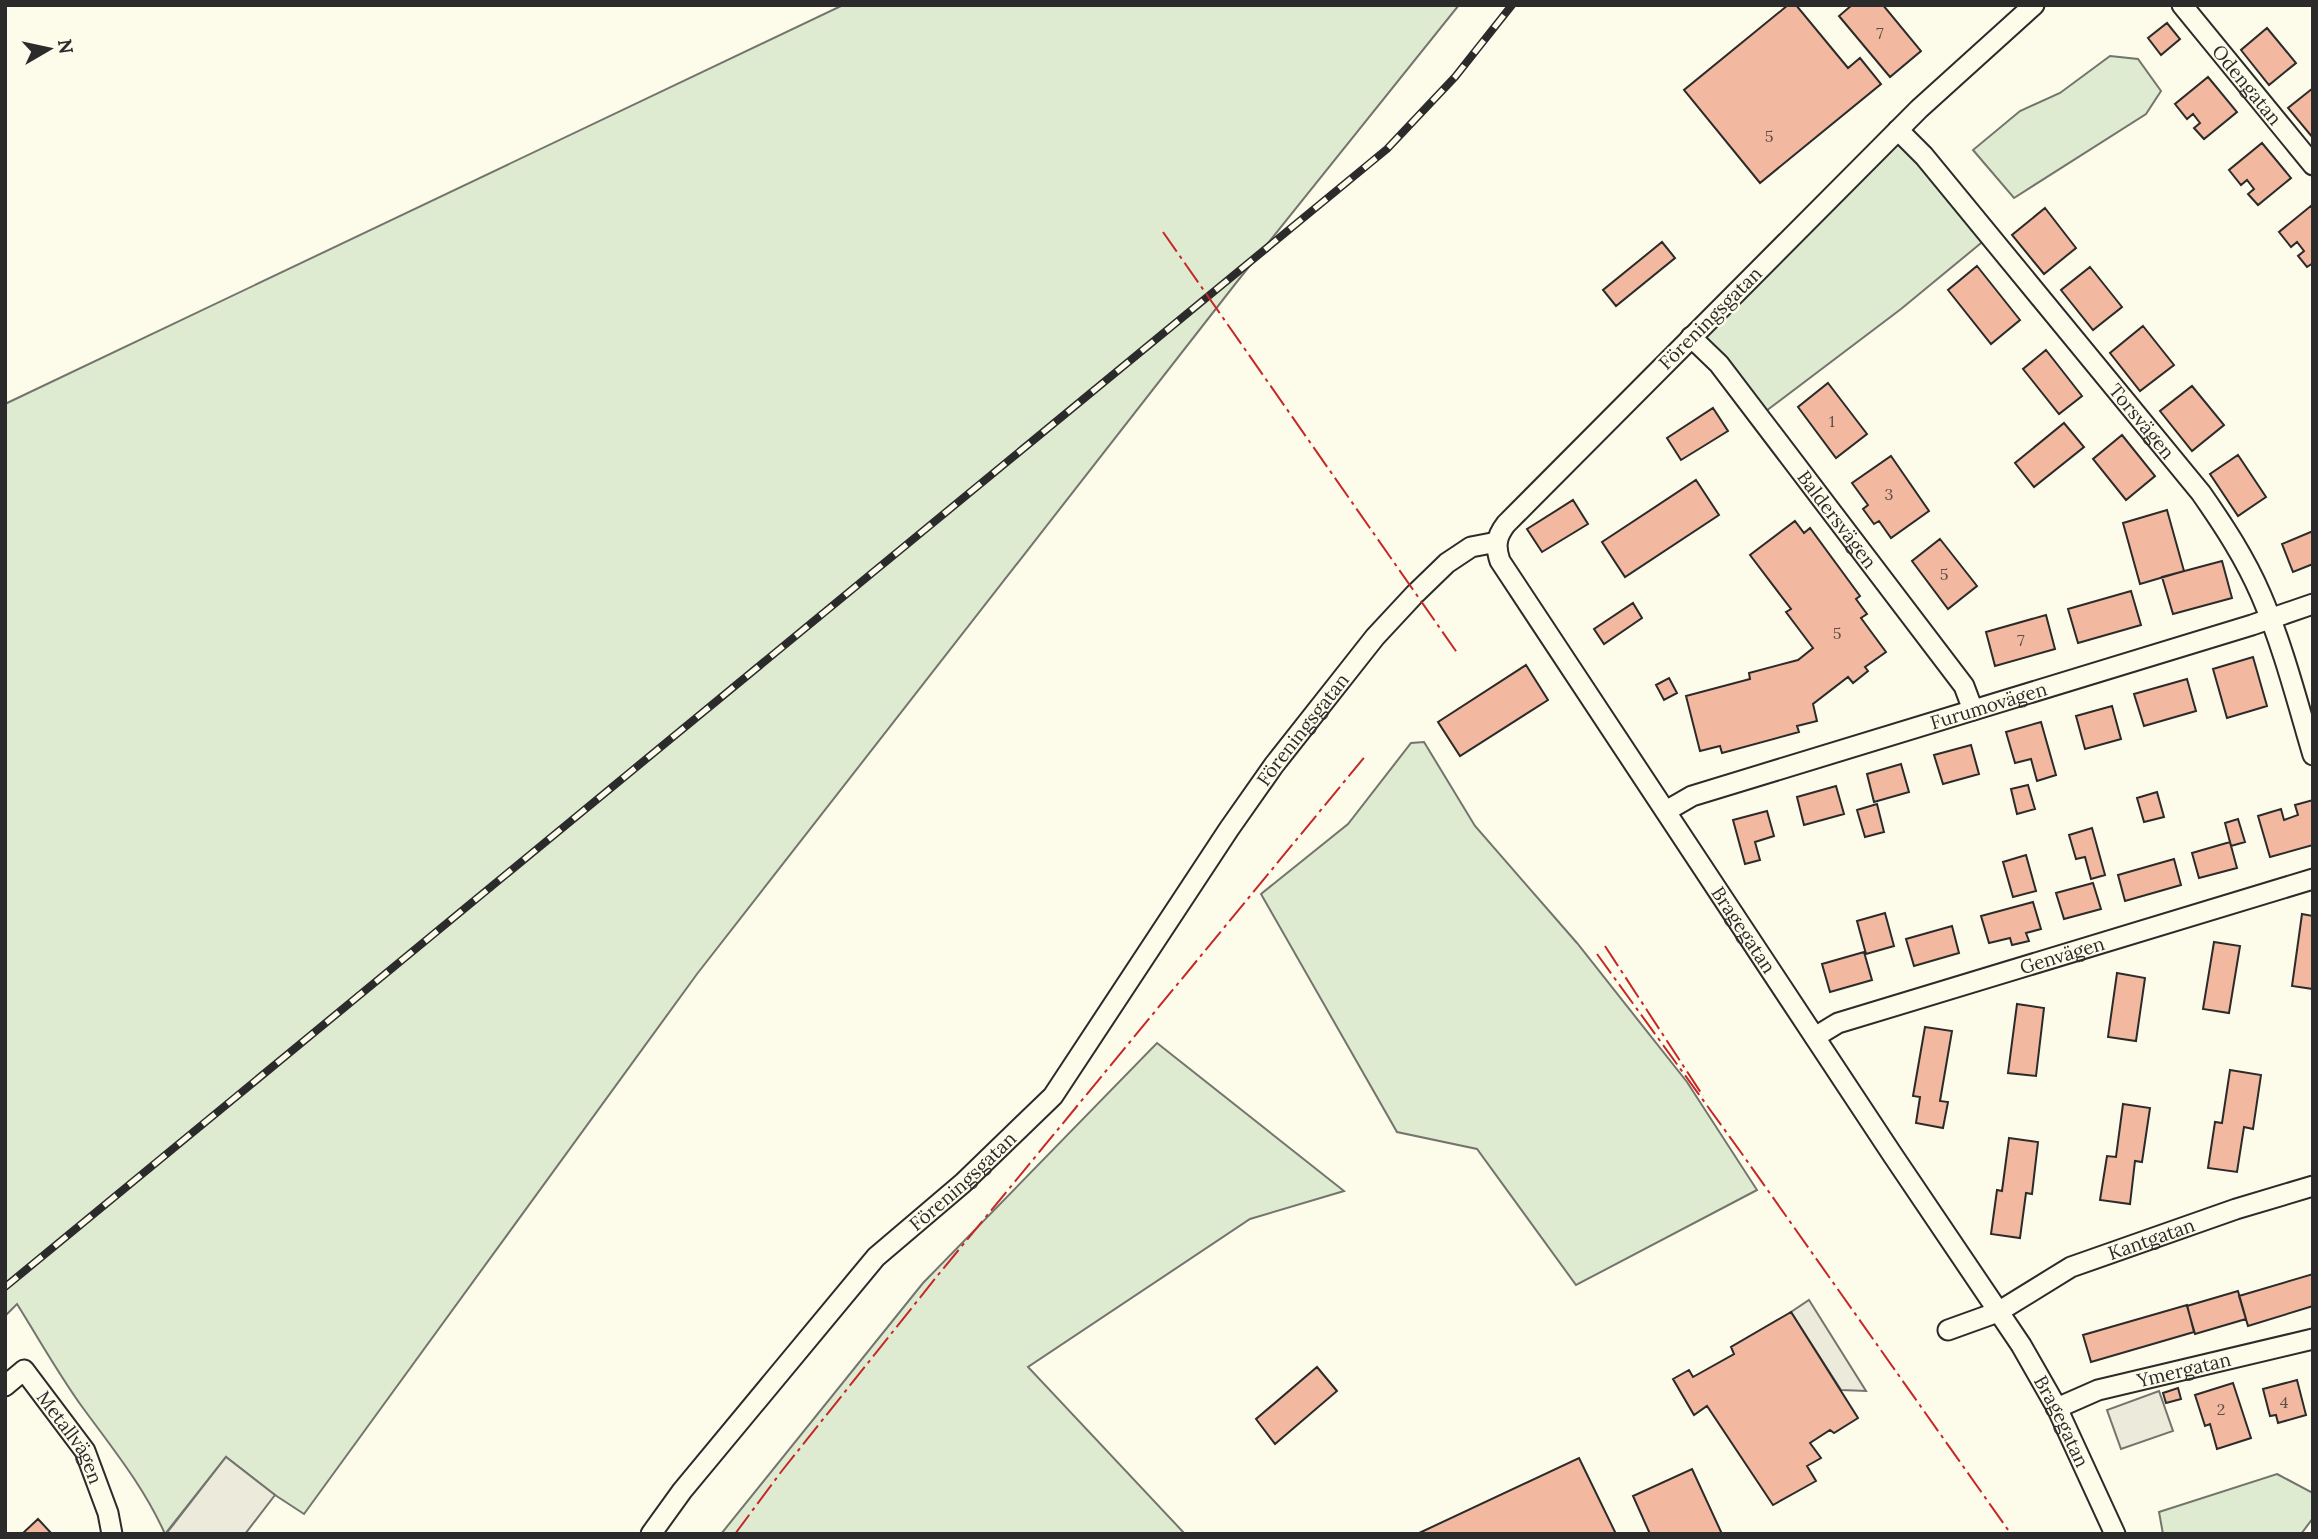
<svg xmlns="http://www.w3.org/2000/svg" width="2318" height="1539" font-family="Lora,serif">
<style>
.green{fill:#deebd1;stroke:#74746e;stroke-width:2}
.parking{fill:#eceadb;stroke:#74746e;stroke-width:2}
.building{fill:#f2b8a0;stroke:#2b2b2b;stroke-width:2}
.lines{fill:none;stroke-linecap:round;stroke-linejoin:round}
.minor-casing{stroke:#2b2b2b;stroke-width:23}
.minor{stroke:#fdfbea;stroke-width:19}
.rail-casing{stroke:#2b2b2b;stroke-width:8}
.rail{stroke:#fdfbea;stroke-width:5;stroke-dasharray:16;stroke-linecap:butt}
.power{stroke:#c62828;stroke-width:2;stroke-dasharray:24 5 3.5 5;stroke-linecap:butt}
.labels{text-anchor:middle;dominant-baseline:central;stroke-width:5;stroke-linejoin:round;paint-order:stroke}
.number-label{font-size:16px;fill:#5d4e48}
.street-label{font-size:19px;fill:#2b2b2b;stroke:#fdfbea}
</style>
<rect width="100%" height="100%" fill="#fdfbea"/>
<path class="green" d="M843,5h616l-223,278 -539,691 -393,540 -29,-19 -49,-38 -61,77c-21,-47 -52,-85 -82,-126 -24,-33 -44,-69 -66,-104l-12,12v-912z
M2110,56l28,3 23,32 -15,23 -132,84 -41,-48 47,-39 40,-18z
M1895,127l97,107 -91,75 -139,105 -67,-76z
M1424,742l51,84 102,117 110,139 70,108 -181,95 -99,-136 -80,-17 -136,-238 87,-70 63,-81z
M1157,1043l187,148 -94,28 -222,148 157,167h-464l202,-251z
M2277,1474l36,19v25l-12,16h-138l-4,-22z"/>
<path class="parking" d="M1809,1300l57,91 -25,-1 -50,-78z
M2159,1391l14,40 -52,18 -14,-39z
M226,1457l49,38 -30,39h-79z"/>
<path class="building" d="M1788,5h8l52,63 12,-10 21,26 -121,99 -76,-93z
M1852,5h31l38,46 -31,26 -51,-61z
M2167,23l13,16 -19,16 -13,-17z
M2267,28l29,35 -27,22 -28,-35z
M2208,77l29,35 -33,27 -10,-11 6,-5 -7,-9 -6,5 -12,-15z
M2313,88v50l-25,-30z
M2262,143l29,35 -33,27 -10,-11 6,-5 -7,-9 -6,5 -12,-15z
M2312,205l1,58 -6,4 -9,-11 6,-5 -7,-9 -6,5 -12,-15z
M2045,208l31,40 -32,26 -32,-39z
M1662,242l13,16 -59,48 -13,-16z
M1977,266l43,54 -29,24 -43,-54z
M2090,267l32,40 -29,23 -32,-40z
M2143,326l31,39 -34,26 -30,-38z
M2046,350l36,46 -23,18 -36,-45z
M1828,383l39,51 -31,24 -38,-51z
M2192,386l32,39 -32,26 -32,-40z
M1713,408l15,23 -47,29 -14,-22z
M2064,423l20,24 -50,40 -19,-24z
M2122,435l33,41 -29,24 -33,-41z
M2238,455l28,42 -28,19 -28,-42z
M1891,456l38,55 -38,27 -12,-17 -5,3 -11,-15 5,-4 -16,-22z
M1696,480l23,35 -94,62 -23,-35z
M1573,500l15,24 -46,28 -15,-23z
M2167,510l17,61 -44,13 -17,-61z
M1795,521l9,12 6,-5 50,68 -4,3 11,15 -6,4 25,34 -21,15 3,4 -15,12 -5,-6 -35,27 4,17 -20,5 2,6 -77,21 -2,-7 -20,5 -14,-55 64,-17 -1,-6 49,-13 15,-12 -27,-36 5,-3 -41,-54z
M2313,531v33l-20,8 -11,-28z
M1940,539l37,47 -29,23 -36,-48z
M2222,561l10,37 -59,16 -11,-37z
M2131,591l10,34 -63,18 -10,-34z
M1633,603l9,15 -38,26 -10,-15z
M2046,615l9,34 -60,17 -9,-34z
M2253,657l14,49 -40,12 -14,-49z
M1526,665l22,35 -88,56 -22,-34z
M1669,678l8,15 -13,7 -8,-15z
M2187,679l9,32 -52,15 -10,-32z
M2112,706l9,33 -36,10 -9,-33z
M2041,722l15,53 -19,6 -6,-22 -16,4 -9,-31z
M1971,745l8,29 -36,10 -9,-29z
M1901,764l8,28 -35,10 -7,-28z
M2028,785l7,24 -18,5 -6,-25z
M1836,786l8,28 -40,11 -7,-28z
M2157,792l7,25 -20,5 -7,-24z
M2313,800v45l-43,12 -12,-41 23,-7 3,11 14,-5 -3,-10z
M1877,804l7,28 -19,5 -8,-27z
M1767,811l7,25 -19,6 5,18 -15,4 -12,-44z
M2238,819l7,23 -14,4 -6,-23z
M2092,828l13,47 -14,4 -6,-22 -9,2 -7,-24z
M2230,842l7,26 -38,10 -7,-25z
M2026,855l10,36 -23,6 -10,-35z
M2174,859l7,26 -56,16 -7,-26z
M2093,883l8,26 -37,10 -8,-26z
M2033,902l8,27 -15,4 3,8 -17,4 -2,-7 -21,5 -8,-27z
M1885,913l9,33 -28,8 -9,-33z
M2302,914l11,2v73l-21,-3z
M1952,926l7,27 -45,13 -8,-27z
M2214,942l26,4 -11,67 -26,-4z
M1864,952l8,28 -42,12 -8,-28z
M2117,973l28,5 -9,63 -28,-4z
M2017,1004l27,4 -8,68 -28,-3z
M1925,1027l27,4 -12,70 8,1 -5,26 -27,-5 4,-26 -7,-1z
M2230,1070l31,5 -8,54 -9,-2 -7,45 -29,-4 7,-46 7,1z
M2123,1104l27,4 -8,54 -7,-1 -5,43 -30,-4 7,-44 9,1z
M2009,1138l29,4 -6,52 -6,-1 -6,45 -29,-4 6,-44 5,1z
M2313,1274v32l-65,20 -9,-30z
M2238,1291l8,28 -51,15 -8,-28z
M2187,1305l7,27 -103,30 -8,-27z
M1791,1312l67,106 -24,15 -4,-3 -20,13 11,15 -14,8 9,15 -43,24 -66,-99 -13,9 -21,-36 16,-9 4,7 41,-23 -3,-7z
M1317,1367l20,24 -62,53 -19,-25z
M2297,1380l9,35 -28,8 -2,-8 -6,1 -7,-27z
M2233,1383l18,55 -34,11 -7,-25 -5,2 -10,-31z
M2178,1388l3,11 -15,4 -3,-10z
M1579,1458l37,76h-199z
M1692,1469l30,65h-72l-17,-38z
M38,1519l14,15h-30z"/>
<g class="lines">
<defs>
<g id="minor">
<path id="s1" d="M2034,5l-115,104 -413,415c-10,13 -11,22 -6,37l392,593 129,191 36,63 58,126"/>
<path id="s2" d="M2182,5l131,160"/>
<path id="s3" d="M1898,130l26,26 277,337c23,33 44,65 60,102 22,51 36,106 52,160"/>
<path id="s4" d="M1691,337l28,27 245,322 9,24"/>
<path id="s5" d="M1666,811l26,-15 560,-171 61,-21"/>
<path id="s6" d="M1815,1037l23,-14 475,-144"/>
<path id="s7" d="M1948,1330l50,-18 73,-45 165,-58 77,-23"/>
<path id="s8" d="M5,1386l19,-16 61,81 23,62 4,21"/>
<path id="s9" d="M2057,1408l41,-18 215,-51"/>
<path id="s10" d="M651,1534l31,-43 194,-234 87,-74 90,-87 176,-267 45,-64 101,-128 40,-43 32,-31 24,-16 26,-5"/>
</g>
</defs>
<use href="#minor" class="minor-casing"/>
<use href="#minor" class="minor"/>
<defs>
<path id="rail" d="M5,1287l1382,-1138 68,-72 57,-72"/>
</defs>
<use href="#rail" class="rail-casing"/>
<use href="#rail" class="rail"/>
<path class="power" d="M1163,232l295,422
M1605,946l98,150
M1597,954l143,197 271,383
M735,1534l46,-62 157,-197 429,-521"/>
</g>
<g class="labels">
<g class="number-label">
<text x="1880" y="33">7</text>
<text x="1769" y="136">5</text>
<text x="1832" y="421">1</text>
<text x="1889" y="494">3</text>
<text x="1944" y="574">5</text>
<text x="1837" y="633">5</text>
<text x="2021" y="640">7</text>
<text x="2284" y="1402">4</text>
<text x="2221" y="1409">2</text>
</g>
<g class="street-label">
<text stroke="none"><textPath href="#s2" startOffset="103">Odengatan</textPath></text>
<text transform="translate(1710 318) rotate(-45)">Föreningsgatan</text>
<text stroke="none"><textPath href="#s3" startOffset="380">Torsvägen</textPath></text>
<text stroke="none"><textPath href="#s4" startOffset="234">Baldersvägen</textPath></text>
<text stroke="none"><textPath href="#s5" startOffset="340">Furumovägen</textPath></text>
<text stroke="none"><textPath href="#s10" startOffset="1040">Föreningsgatan</textPath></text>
<text stroke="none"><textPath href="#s1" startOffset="1222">Bragegatan</textPath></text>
<text stroke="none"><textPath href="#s6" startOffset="261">Genvägen</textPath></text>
<text stroke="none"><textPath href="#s10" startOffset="472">Föreningsgatan</textPath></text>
<text stroke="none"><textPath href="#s7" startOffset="224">Kantgatan</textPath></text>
<text stroke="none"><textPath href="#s9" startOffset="133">Ymergatan</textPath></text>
<text stroke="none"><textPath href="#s1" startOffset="1808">Bragegatan</textPath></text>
<text stroke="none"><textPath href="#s8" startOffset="107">Metallvägen</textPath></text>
</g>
</g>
<rect width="2318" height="1539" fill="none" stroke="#2b2b2b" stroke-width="14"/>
<g transform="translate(49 49) rotate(81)" stroke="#fdfbea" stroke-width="5" paint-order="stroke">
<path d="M0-5L12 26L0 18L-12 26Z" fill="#2b2b2b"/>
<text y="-10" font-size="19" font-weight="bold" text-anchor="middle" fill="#2b2b2b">N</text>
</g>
</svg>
